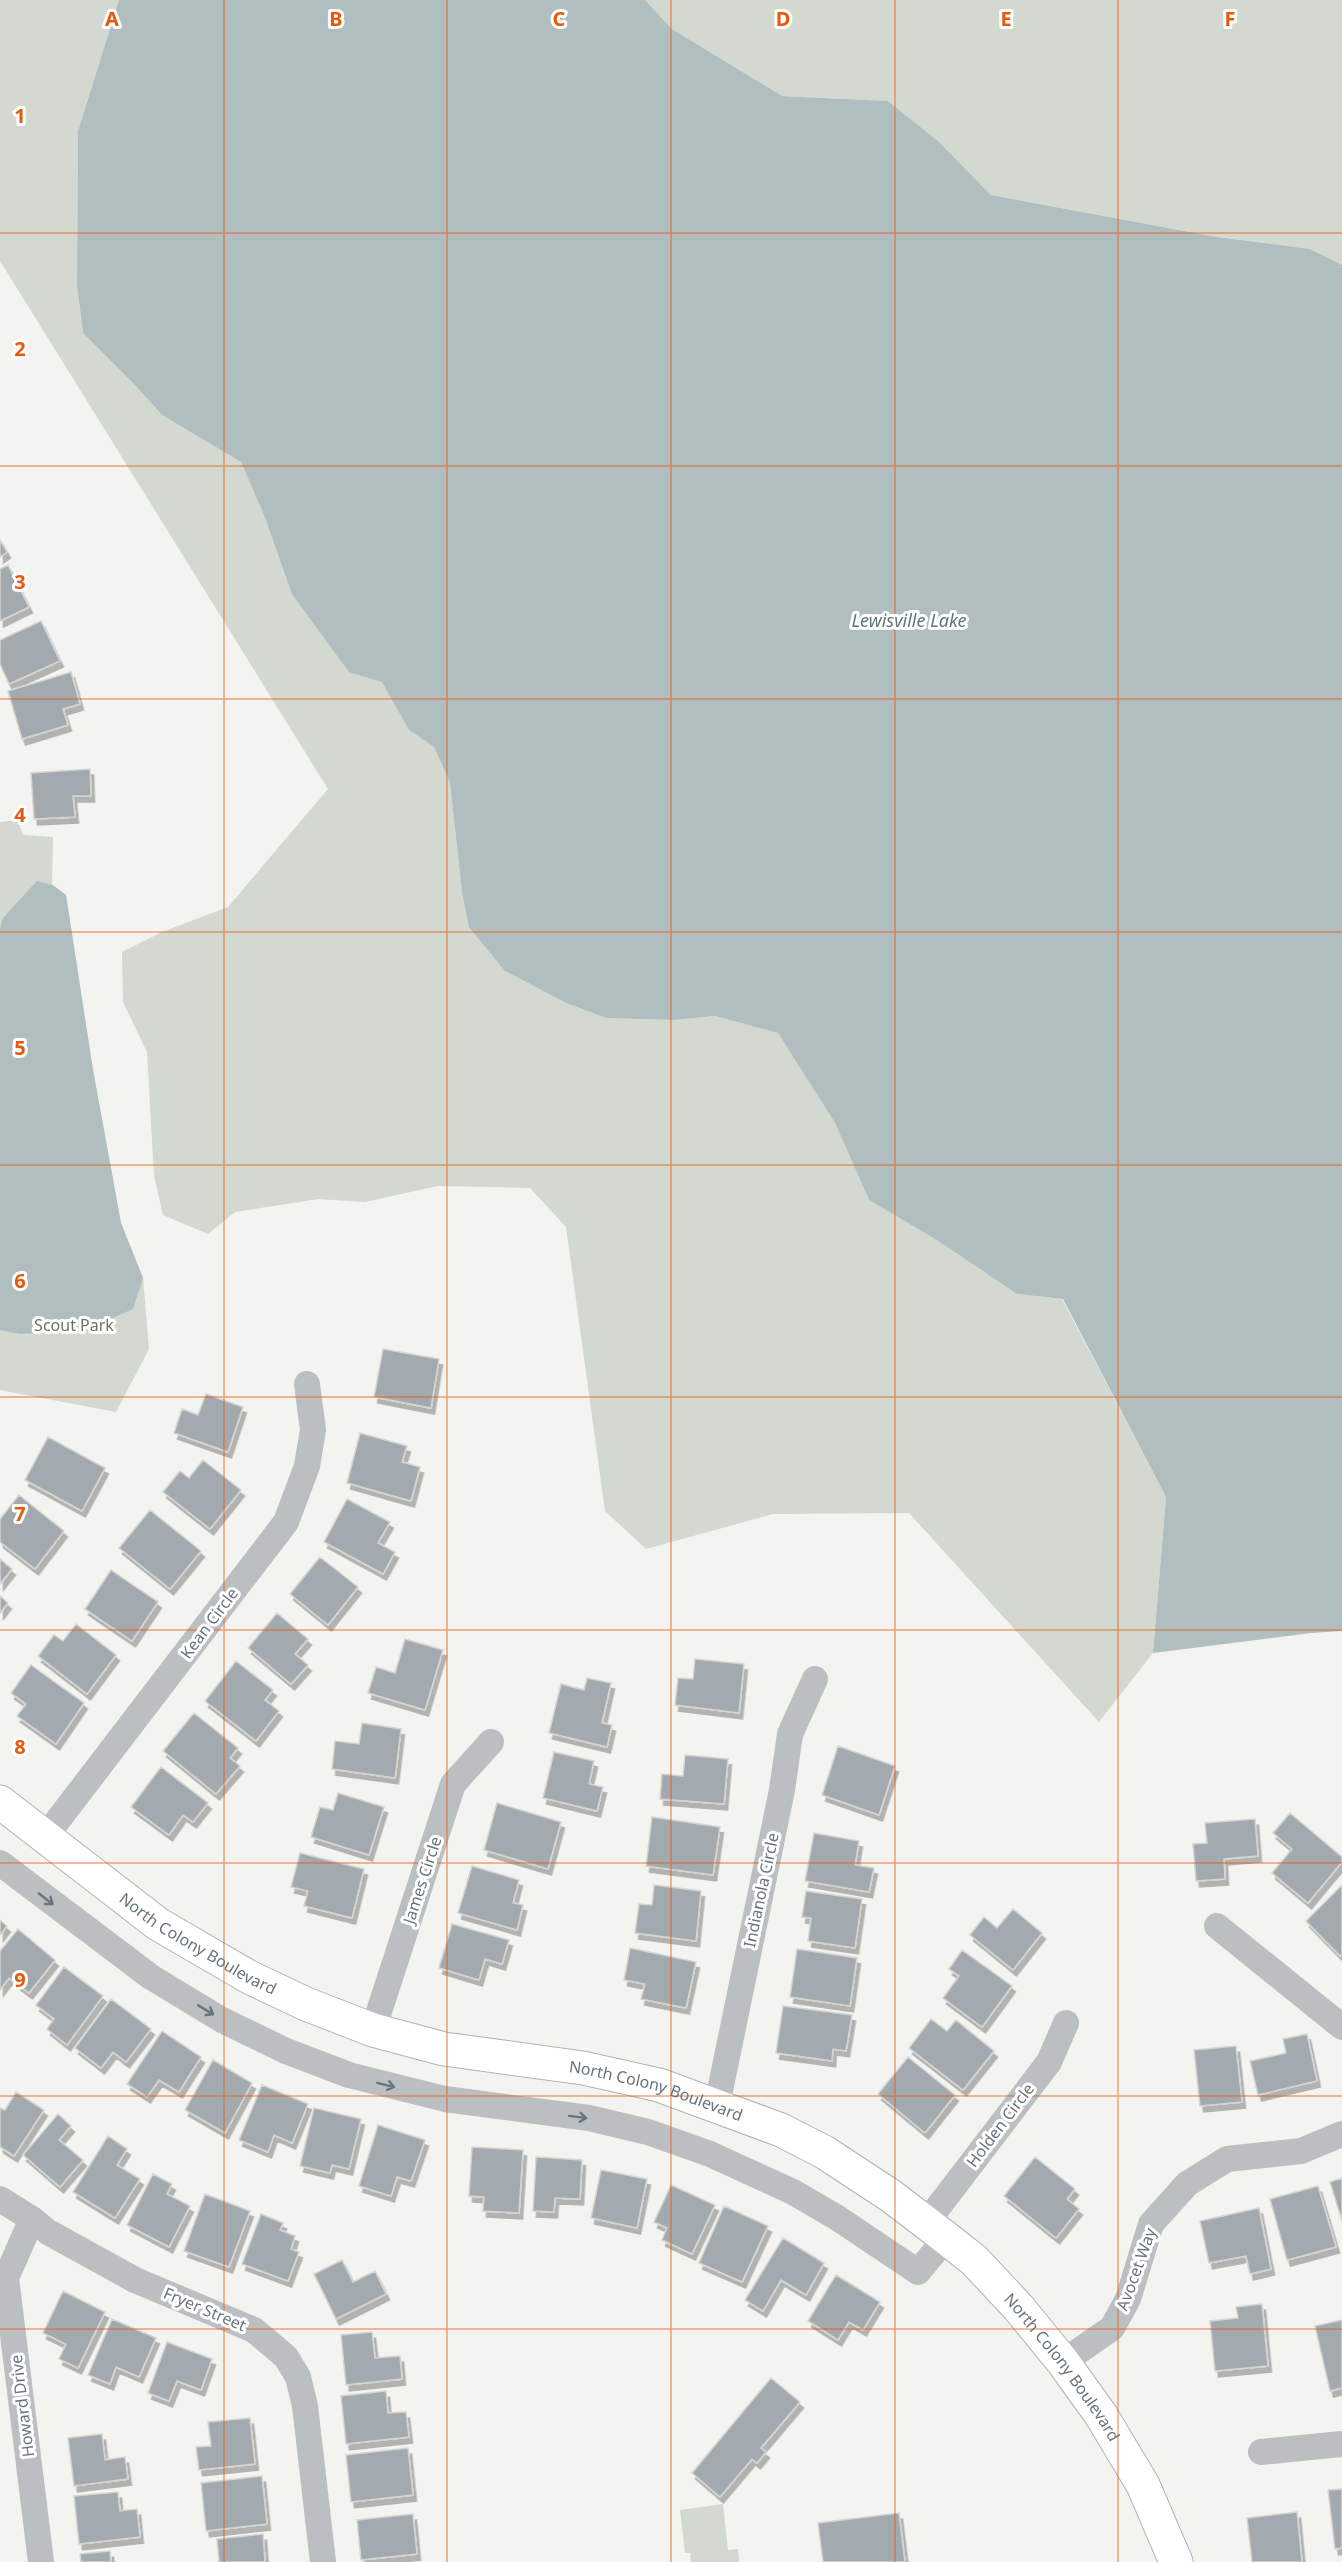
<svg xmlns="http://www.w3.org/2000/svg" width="1342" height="2562" font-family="'Noto Sans',sans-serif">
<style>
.green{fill:#d3d8d0}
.water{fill:#b1bec0}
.building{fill:#a3aaaf;stroke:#d5d4d3;stroke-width:1.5;filter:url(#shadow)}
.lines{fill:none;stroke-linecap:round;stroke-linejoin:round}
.secondary-casing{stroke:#aeb3b6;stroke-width:35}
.minor{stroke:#bbbfc2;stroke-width:26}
.secondary{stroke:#fff;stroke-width:33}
.oneway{stroke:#66757e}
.grid{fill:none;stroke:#e8590c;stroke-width:1.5;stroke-opacity:0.55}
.labels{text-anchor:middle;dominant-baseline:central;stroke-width:6;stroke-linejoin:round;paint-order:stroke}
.park-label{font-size:16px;fill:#687664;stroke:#fff}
.street-label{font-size:16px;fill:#66757e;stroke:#fff}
.water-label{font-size:18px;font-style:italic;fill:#61767b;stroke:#fff}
.grid-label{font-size:20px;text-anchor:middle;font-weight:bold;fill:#e8590c;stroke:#fff;stroke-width:6;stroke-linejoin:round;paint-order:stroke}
</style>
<defs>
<filter id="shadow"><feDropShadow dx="3.5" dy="6" stdDeviation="0" flood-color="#0004"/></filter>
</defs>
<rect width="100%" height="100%" fill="#f3f3f0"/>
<path class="green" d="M0,0h119l-41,131 -1,154 6,48 54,53 25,29 79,47 25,58 83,151 34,11 26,48 25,17 16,36 12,109 43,79 61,32 40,15 68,2 41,-4 63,17 57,90 34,77 69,41 79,53 45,5 104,198 -13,156 -54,69 -190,-209 -136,1 -127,35 -41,-38 -39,-284 -36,-39 -92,-2 -73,16 -47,-3 -83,13 -27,22 -45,-19 -9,-39 -7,-124 -24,-50 -1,-50 40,-20 66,-25 100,-118 -328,-528z
M645,0h697v265l-32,-16 -93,-12 -226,-42 -53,-54 -50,-40 -106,-5 -110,-67z
M18,820l5,15 30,2 -1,47 14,11 27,175 28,153 22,55 6,71 -33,63 -116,-22v-568z
M723,2504l5,46 10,-1 1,13h-48l-1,-9h-5l-5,-43z"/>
<path class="water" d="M119,0h526l27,29 110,67 106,5 50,40 53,54 226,42 93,12 32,16v1366l-31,2 -158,20 13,-156 -103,-198 -46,-5 -79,-53 -69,-41 -34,-77 -57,-90 -63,-17 -41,4 -68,-2 -40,-15 -61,-32 -36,-44 -7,-35 -12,-109 -16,-36 -25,-17 -27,-48 -33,-10 -57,-78 -26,-74 -25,-58 -79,-47 -26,-29 -53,-53 -6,-48 1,-154z
M37,881l15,4 14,10 27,175 28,153 22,55 -10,31 -48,21 -65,4 -20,-4v-402l3,-10z"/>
<path class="building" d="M0,540l7,12 -7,5z
M8,565l21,42 -29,14v-52z
M41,621l19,40 -51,23 -9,-20v-24z
M71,672l9,32 -17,5 5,16 -46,14 -14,-48z
M90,769l1,27h-18l2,21 -41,2 -3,-46z
M383,1349l56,10 -8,49 -57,-11z
M206,1394l37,13 -15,45 -54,-19 8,-24 16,6z
M360,1433l47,13 -5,16 18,5 -9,34 -64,-18z
M48,1437l57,31 -23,43 -57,-31z
M203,1460l38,30 -31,39 -47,-37 17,-21 9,7z
M19,1495l45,36 -29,38 -35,-27v-23z
M347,1499l43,23 -12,21 17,9 -12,22 -59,-32z
M150,1510l51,41 -31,38 -51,-41z
M320,1557l38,30 -30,38 -38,-31z
M0,1559l12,10 -12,15z
M111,1570l47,32 -26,39 -47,-32z
M0,1596l8,7 -8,10z
M277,1613l31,26 -13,15 13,11 -17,19 -43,-36z
M76,1624l40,31 -29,39 -49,-38 16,-21 9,6z
M405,1639l38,11 -18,60 -57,-17 8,-26 19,6z
M695,1659l49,5 -5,49 -64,-8 3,-27 15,1z
M236,1661l37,29 -8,10 14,11 -23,30 -51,-40z
M31,1665l53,38 -28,41 -39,-28 9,-12 -15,-11z
M587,1678l24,5 -9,40 10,2 -5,22 -58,-14 12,-49 23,6z
M194,1713l44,35 -8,10 10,8 -24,28 -53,-43z
M362,1723l39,6 -6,49 -63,-9 3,-28 24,3z
M838,1746l57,20 -16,49 -57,-20z
M554,1752l40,9 -5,23 14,3 -6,24 -54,-13z
M685,1755l43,4 -4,45 -64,-5 2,-25 21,2z
M161,1767l47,36 -15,19 -10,-7 -14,20 -38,-28z
M338,1793l46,14 -15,48 -58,-18 9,-30 13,3z
M497,1803l64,19 -13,47 -64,-19z
M1290,1813l52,44v5l-34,41 -36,-30 20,-24 -19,-16z
M652,1817l68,10 -7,48 -67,-9z
M1255,1819l3,37 -34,3 1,20 -29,2 -3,-37 14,-1 -2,-20z
M814,1833l45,8 -4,24 19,3 -5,24 -64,-11z
M300,1853l64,16 -12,49 -48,-12 4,-15 -17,-4z
M472,1866l47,14 -6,23 10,2 -6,25 -59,-17z
M654,1885l47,6 -5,50 -61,-8 4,-29 13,1z
M1342,1885v69l-2,2 -34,-35z
M806,1891l56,8 -7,49 -47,-7 3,-23 -9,-1z
M1013,1909l29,24 -29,37 -43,-35 14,-18 13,11z
M0,1920l7,6 -7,9z
M452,1924l57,16 -7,24 -17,-5 -6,21 -40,-12z
M18,1929l37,31 -26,33 -20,-15 -9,12v-39z
M630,1948l66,14 -10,46 -45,-9 4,-15 -21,-4z
M797,1949l60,9 -7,48 -60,-9z
M962,1950l50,36 -30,41 -39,-29 16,-22 -10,-7z
M64,1967l39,29 -36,49 -20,-16 7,-10 -18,-14z
M111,1999l40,30 -25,33 -13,-10 -12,16 -26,-20z
M783,2006l69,9 -6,36 -13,-2 -1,12 -56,-8z
M931,2019l16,12 9,-11 38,31 -31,39 -54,-42z
M162,2031l39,26 -22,35 -20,-12 -12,17 -20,-13z
M1307,2034l10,47 -59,14 -8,-34 36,-8 -3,-14z
M1236,2046l6,56 -42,4 -6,-56z
M908,2057l47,38 -30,38 -47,-39z
M213,2060l39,23 -27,50 -40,-23z
M262,2085l46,19 -16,39 -18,-8 -6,17 -29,-12z
M16,2092l28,18 -30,46 -14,-9v-39l5,2z
M314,2108l47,11 -12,50 -17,-4 -2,8 -30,-7z
M58,2114l13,12 -12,14 24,20 -23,27 -37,-32z
M378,2125l47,15 -14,41 -14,-4 -6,19 -32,-10z
M108,2136l19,13 -10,16 23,14 -25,39 -42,-26z
M472,2147l51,3 -4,63 -36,-2 1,-14 -15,-1z
M536,2157l46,3 -2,39 -25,-1 -1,14 -21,-1z
M1035,2157l40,32 -8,10 12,10 -23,29 -52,-42z
M601,2170l46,9 -10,49 -46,-10z
M153,2174l19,10 -5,10 23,12 -21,41 -42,-22z
M1342,2178v43l-12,-39z
M671,2185l44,20 -23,49 -30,-14 5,-12 -13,-6z
M1318,2186l18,61 -49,13 -17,-61z
M205,2194l45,17 -21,56 -45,-16z
M724,2206l44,20 -26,56 -43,-19z
M1259,2208l12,61 -21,5 -4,-18 -37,7 -9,-42z
M261,2214l22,9 -3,7 15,6 -4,13 8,3 -11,29 -46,-17z
M783,2238l41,25 -18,32 -25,-15 -18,31 -18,-11z
M342,2260l11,22 22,-11 11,23 -50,25 -22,-45z
M836,2275l44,27 -17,28 -14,-8 -11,18 -30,-19z
M63,2291l42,21 -27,56 -19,-9 7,-15 -23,-11z
M1262,2304l6,62 -53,5 -5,-50 28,-3 -2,-11z
M112,2319l44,19 -17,39 -23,-10 -6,17 -22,-9z
M1342,2320v68l-12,3 -15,-65z
M372,2332l3,26 25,-2 2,23 -56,6 -5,-50z
M167,2342l45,17 -11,31 -24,-9 -8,20 -21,-8z
M771,2378l29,24 -39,46 5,4 -9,11 -5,-4 -32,38 -28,-24z
M386,2391l2,22 18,-1 3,25 -63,7 -5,-48z
M250,2418l5,46 -56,6 -3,-23 15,-1 -3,-24z
M102,2434l3,26 20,-3 3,22 -54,7 -6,-48z
M408,2448l5,47 -62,7 -5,-47z
M262,2476l5,48 -61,7 -5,-48z
M1342,2489v59l-7,1 -7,-59z
M118,2492l2,19 17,-2 3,28 -61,7 -5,-48z
M1297,2512l5,50h-50l-5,-44z
M899,2513l6,49h-82l-5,-39z
M413,2514l4,40 -56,6 -4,-40z
M263,2534l2,28h-46l-2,-23z
M110,2551l1,11h-30l-1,-8z"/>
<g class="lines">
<defs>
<g id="secondary">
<path id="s1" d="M0,1802l158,122 91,53 57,27 67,26 71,19 139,19 76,17 122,45 43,22 67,44 55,42 28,22 44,47 45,55 38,53 42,70 33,77"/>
</g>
</defs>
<use href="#secondary" class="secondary-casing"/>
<path class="minor" d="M45,1837l241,-315 21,-56 6,-36 -6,-46
M0,1863l151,114 71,43 64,31 63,24 96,24 144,19 59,14 62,22 83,38 43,25 82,55 28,-34
M1217,1926l125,101
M373,2030l80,-246 38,-42
M717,2105l65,-315 8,-56 25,-55
M0,2199l32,20 16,13 87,48 119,50 32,27 12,20 7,29 18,156
M32,2219l-26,59 35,284
M926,2223l123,-161 17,-39
M1063,2362l49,-34 16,-29 23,-75 36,-40 40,-25 74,-8 41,-17
M1261,2452l81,-8"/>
<use href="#secondary" class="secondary"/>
</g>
<defs><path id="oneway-shaft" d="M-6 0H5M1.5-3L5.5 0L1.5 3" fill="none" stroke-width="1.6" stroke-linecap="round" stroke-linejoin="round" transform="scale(1.5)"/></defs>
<g class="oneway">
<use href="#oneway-shaft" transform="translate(46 1899) rotate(38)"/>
<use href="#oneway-shaft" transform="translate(206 2010) rotate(31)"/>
<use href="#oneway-shaft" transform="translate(386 2085) rotate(14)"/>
<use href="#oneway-shaft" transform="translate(578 2117) rotate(7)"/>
</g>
<path class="grid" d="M224,0v2562M447,0v2562M671,0v2562M895,0v2562M1118,0v2562M0,233h1342M0,466h1342M0,699h1342M0,932h1342M0,1165h1342M0,1397h1342M0,1630h1342M0,1863h1342M0,2096h1342M0,2329h1342"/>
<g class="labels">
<g class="park-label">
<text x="74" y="1325">Scout Park</text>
</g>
<g class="street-label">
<text transform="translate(209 1623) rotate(-53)">Kean Circle</text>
<text transform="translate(422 1880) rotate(-72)">James Circle</text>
<text transform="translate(761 1890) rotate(-78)">Indianola Circle</text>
<text stroke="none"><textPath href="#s1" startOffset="244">North Colony Boulevard</textPath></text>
<text stroke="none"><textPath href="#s1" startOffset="730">North Colony Boulevard</textPath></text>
<text transform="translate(1000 2125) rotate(-53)">Holden Circle</text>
<text transform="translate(1136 2269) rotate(-70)">Avocet Way</text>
<text transform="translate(205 2309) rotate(23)">Fryer Street</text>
<text stroke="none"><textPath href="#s1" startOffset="1234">North Colony Boulevard</textPath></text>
<text transform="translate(22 2406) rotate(-97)">Howard Drive</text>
</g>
<g class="water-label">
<text x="909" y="620">Lewisville Lake</text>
</g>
</g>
<g class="grid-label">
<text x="112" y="26">A</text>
<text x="336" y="26">B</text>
<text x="559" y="26">C</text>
<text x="783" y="26">D</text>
<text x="1006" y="26">E</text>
<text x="1230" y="26">F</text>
<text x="20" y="123">1</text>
<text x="20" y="356">2</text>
<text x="20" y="589">3</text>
<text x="20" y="822">4</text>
<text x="20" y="1055">5</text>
<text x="20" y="1288">6</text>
<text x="20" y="1521">7</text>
<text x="20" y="1754">8</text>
<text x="20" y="1987">9</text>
</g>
</svg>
